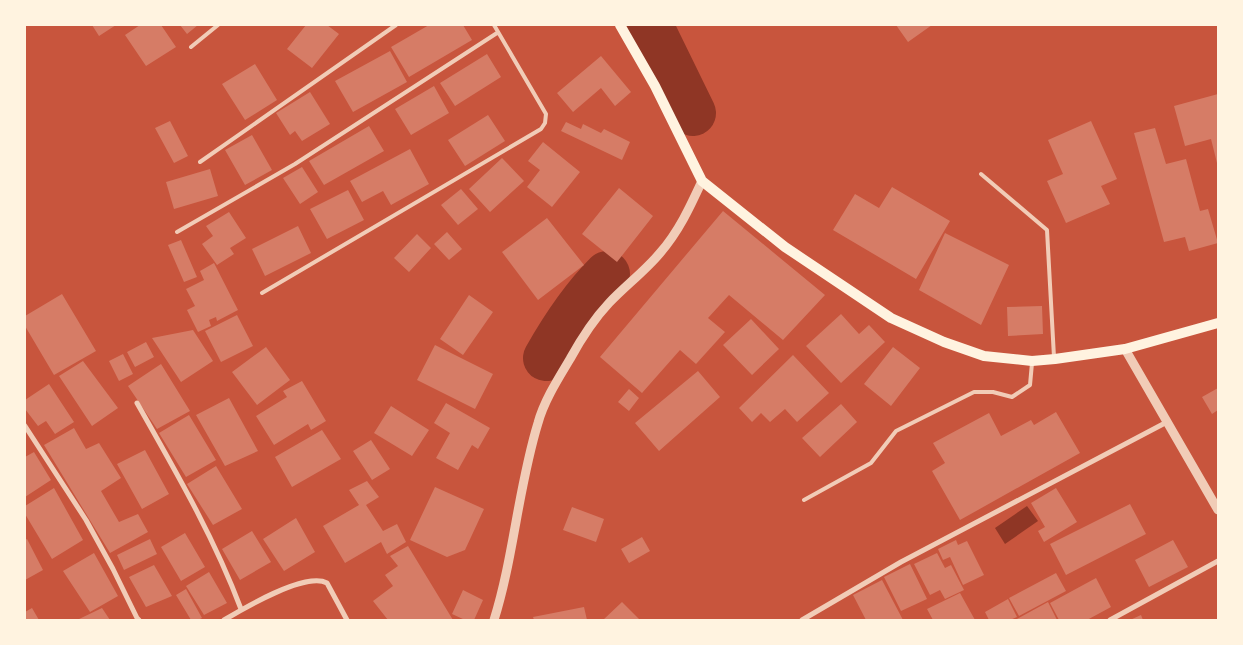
<svg xmlns="http://www.w3.org/2000/svg" width="1243" height="645" font-family="Bitter,serif">
<style>
.water{fill:#8f3625}
.lines{fill:none;stroke-linecap:round;stroke-linejoin:round}
.river{stroke:#8f3625;stroke-width:46}
.building{fill:#d67c66}
.service{stroke:#f1ccb7;stroke-width:4}
.minor{stroke:#f1ccb7;stroke-width:5}
.tertiary{stroke:#f1ccb7;stroke-width:9}
.secondary{stroke:#fff3e0;stroke-width:10}
</style>
<rect width="100%" height="100%" fill="#c8553d"/>
<path class="water" d="M1027,506l11,15 -33,23 -10,-16z"/>
<g class="lines">
<path class="river" d="M650,25l43,88
M546,358c17,-30 36,-59 61,-84"/>
</g>
<path class="building" d="M92,25h24l-17,11z
M140,25h21l15,22 -30,19 -21,-31z
M180,25h18l-11,9z
M306,25h21l12,9 -27,34 -25,-19z
M429,25h34l9,15 -63,37 -18,-30z
M896,25h36l-24,17z
M390,51l17,31 -54,30 -18,-31z
M487,54l14,23 -46,29 -15,-23z
M601,56l30,36 -16,14 -14,-18 -28,24 -16,-19z
M255,64l22,36 -32,20 -23,-36z
M434,86l15,27 -38,22 -16,-26z
M310,92l20,32 -28,17 -7,-10 -5,4 -14,-22z
M1218,94v69h-1l-6,-24 -26,7 -11,-40z
M488,115l17,26 -40,25 -17,-26z
M170,121l18,35 -14,7 -19,-35z
M1091,121l26,58 -16,7 9,18 -44,19 -19,-42 16,-7 -15,-34z
M566,122l15,7 2,-5 18,9 3,-4 26,13 -8,18 -61,-29z
M369,126l15,25 -60,34 -15,-24z
M1155,128l11,36 20,-5 14,52 8,-2 10,34 -29,8 -4,-14 -21,5 -30,-109z
M252,135l20,35 -27,15 -20,-35z
M543,142l37,30 -28,35 -25,-20 13,-17 -12,-9z
M410,149l19,35 -38,21 -8,-14 -21,11 -12,-21z
M502,158l22,23 -34,31 -21,-23z
M302,167l16,25 -18,12 -17,-26z
M210,169l8,27 -44,13 -8,-27z
M892,187l58,34 -34,58 -83,-49 22,-36 24,14z
M619,188l34,28 -36,46 -35,-28z
M461,189l17,20 -20,16 -17,-20z
M348,190l16,30 -37,19 -17,-30z
M723,211l102,84 -42,45 -54,-45 -21,23 17,14 -29,32 -16,-14 -38,43 -42,-36z
M229,212l17,26 -16,10 4,6 -17,11 -15,-21 11,-8 -7,-10z
M547,218l37,47 -46,35 -36,-48z
M298,226l13,27 -46,23 -13,-27z
M447,232l15,17 -13,11 -15,-16z
M945,233l64,32 -28,60 -62,-35z
M417,234l14,14 -22,24 -15,-14z
M181,240l16,37 -13,5 -16,-37z
M214,263l24,47 -21,11 -1,-4 -7,3 2,6 -13,6 -11,-22 8,-4 -9,-17 18,-9 -4,-9z
M62,294l34,57 -42,24 -29,-49v-10z
M469,295l24,17 -30,43 -23,-16z
M1042,306l1,28 -35,2 -1,-29z
M841,314l18,20 10,-9 16,17 -44,41 -35,-37z
M237,315l16,31 -32,16 -16,-31z
M751,319l28,30 -27,26 -29,-30z
M193,330l20,31 -32,21 -29,-44z
M146,342l8,15 -19,10 -8,-15z
M435,345l58,29 -18,35 -58,-29z
M266,347l24,33 -33,25 -25,-33z
M893,347l27,21 -29,38 -27,-22z
M123,354l10,20 -14,7 -10,-20z
M793,355l36,38 -32,29 -12,-13 -15,13 -9,-9 -9,9 -13,-14z
M83,361l35,47 -26,18 -33,-50z
M161,364l29,47 -33,18 -29,-43z
M698,371l22,26 -61,54 -24,-28z
M302,381l24,40 -15,9 -3,-6 -34,21 -18,-29 31,-19 -4,-6z
M49,384l25,38 -19,12 -9,-13 -8,5 -13,-17v-9z
M1218,388v22l-6,4 -10,-17z
M629,389l10,9 -10,13 -11,-9z
M229,398l29,53 -33,15 -29,-51z
M446,403l44,25 -12,21 -6,-4 -14,25 -22,-12 14,-25 -16,-10z
M841,404l16,18 -37,35 -18,-19z
M391,406l38,24 -17,26 -38,-23z
M1056,412l24,41 -120,67 -28,-49 13,-8 -12,-20 56,-30 12,23 30,-16 3,5z
M189,415l27,45 -30,17 -27,-44z
M74,428l12,21 13,-6 22,35 -20,13 18,31 19,-8 10,18 -38,21 -66,-108z
M322,430l19,29 -49,28 -17,-30z
M371,440l19,29 -18,11 -19,-29z
M145,450l24,44 -27,15 -25,-45z
M34,452l17,28 -26,17v-40z
M216,466l26,43 -29,16 -26,-41z
M367,481l12,16 -13,8 17,26 14,-7 9,18 -19,12 -6,-12 -36,21 -22,-37 36,-21 -10,-15z
M435,487l49,22 -19,41 -18,7 -37,-17z
M54,488l29,52 -31,19 -27,-45v-8z
M1056,488l21,34 -33,20 -6,-11 7,-4 -14,-24z
M1130,504l16,30 -80,41 -16,-31z
M572,507l32,12 -8,23 -33,-12z
M296,518l19,34 -31,19 -21,-32z
M252,531l19,31 -31,18 -18,-31z
M185,533l20,34 -24,14 -20,-34z
M642,537l8,14 -21,12 -8,-14z
M27,539l16,31 -18,10v-40z
M150,539l7,15 -33,16 -7,-15z
M956,540l2,5 9,-4 17,34 -21,10 -13,-28 -7,3 -5,-11z
M1173,540l15,27 -39,20 -14,-27z
M408,546l45,74h-65l-15,-19 20,-15 -8,-11 13,-9 -8,-10z
M94,553l24,43 -28,16 -27,-41z
M937,553l8,15 6,-3 13,25 -19,9 -5,-9 -10,5 -16,-31z
M910,564l17,35 -26,12 -17,-34z
M154,565l18,31 -26,11 -17,-30z
M209,572l18,31 -23,12 -18,-29z
M1056,573l10,18 -47,25 -10,-18z
M1096,578l15,29 -24,13h-28l-9,-17z
M882,580l21,40h-37l-13,-25z
M186,589l16,29 -4,2h-7l-15,-25z
M463,590l20,10 -9,20h-9l-13,-6z
M960,593l15,27h-42l-6,-11z
M1008,599l9,18 -7,3h-21l-4,-8z
M622,602l18,18h-37z
M1048,602l9,18h-42z
M584,607l3,13h-53l-1,-3z
M32,608l7,12h-14v-8z
M102,608l8,12h-33z
M1141,615l2,5h-13z"/>
<g class="lines">
<path class="service" d="M191,47l27,-22
M200,162l196,-137
M981,174l66,56 7,127
M177,232l118,-68 202,-131
M262,293l279,-164 4,-6 1,-9 -52,-89
M804,500l67,-37 25,-32 78,-39h19l19,5 18,-12 2,-22"/>
<path class="minor" d="M137,403c38,67 77,134 104,206
M25,426l61,94 27,49 24,49 2,2
M224,620c20,-12 82,-48 103,-37l20,37
M802,620l99,-58 266,-140
M1110,620l108,-59"/>
<path class="tertiary" d="M1125,349l93,161
M494,620c20,-64 24,-132 44,-197 6,-22 20,-44 32,-64 11,-20 23,-39 39,-56 16,-17 36,-32 51,-50 19,-22 30,-46 42,-72"/>
<path class="secondary" d="M620,25l35,61 47,95 83,66 106,71 53,24 40,14 48,5 23,-2 70,-10 93,-26"/>
</g>
<rect width="1243" height="645" fill="none" stroke="#fff3e0" stroke-width="52"/>
</svg>
